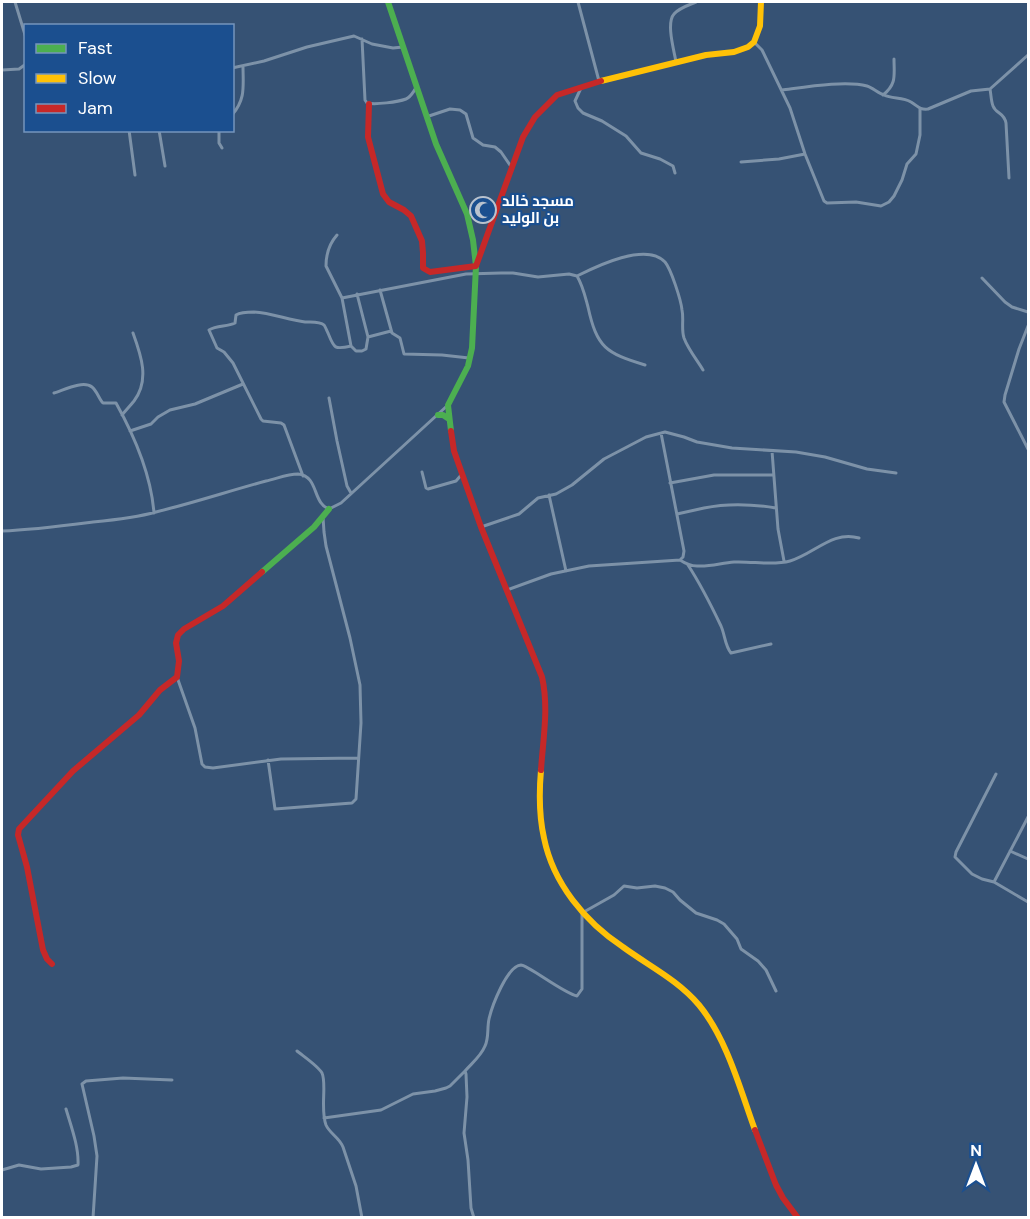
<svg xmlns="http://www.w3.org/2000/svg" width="1030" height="1219" font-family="'DM Sans',Cairo,sans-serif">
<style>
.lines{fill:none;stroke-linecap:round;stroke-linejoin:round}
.street{stroke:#7d92a8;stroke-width:3}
.fast{stroke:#4caf50;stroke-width:6}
.slow{stroke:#ffc107;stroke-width:6}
.jam{stroke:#c62828;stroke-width:6}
.labels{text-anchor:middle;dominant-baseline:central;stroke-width:4.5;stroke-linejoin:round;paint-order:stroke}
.poi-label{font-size:15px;font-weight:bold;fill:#fff;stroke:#1b4f8f;text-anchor:start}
</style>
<rect width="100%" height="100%" fill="#365274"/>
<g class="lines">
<path class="street" d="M15,2l11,36
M578,2l21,79
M362,39l3,61 2,3c8,2 31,-1 39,-4 5,-2 7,-7 10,-11
M754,42l8,8 28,58 15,46 19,47 3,2 29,-1 25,4 8,-4 5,-6 8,-16 5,-16 9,-10 4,-19v-27
M676,62c-2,-12 -10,-39 -2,-48 5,-6 15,-9 22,-12
M232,68l32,-7 43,-14 47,-11 18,8 21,4 10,-1
M2,70l17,-1 7,-5
M581,88l-6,13 3,7 5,5 19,8 24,15 15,17 19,6 13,7 2,7
M990,89c1,5 1,12 3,17 3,8 11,6 13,17l3,55
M782,90c23,-3 64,-10 85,-4 6,2 11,7 17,9 8,4 19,2 27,7 7,4 8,8 17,7l43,-18 19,-2 38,-34
M883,95c14,-11 11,-20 11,-36
M232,115c14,-16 11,-29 11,-49
M426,117l24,-8 10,1 6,4 7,24 10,7 12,2 6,5 11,16
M129,130l6,45
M159,130l6,36
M219,130v13l3,5
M741,162l38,-3 26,-5
M337,235c-8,9 -11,20 -11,31l16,32 9,48 5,5h6l4,-2 2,-12 -11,-43
M577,276c20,-10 69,-34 88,-14 6,7 16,38 17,48 2,9 -1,19 2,28 4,11 13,22 19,32
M982,278l23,24 7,5 16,5
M380,290l12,43 8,5 4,16 38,1 27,3
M342,298l124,-24 35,-1h12l25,4 31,-3 8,2c6,10 8,20 11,31 9,41 18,46 57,58
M1028,326l-9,23 -14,46 -1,7 24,47
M368,337l23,-6
M54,393c10,-3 29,-13 38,-6 5,4 7,12 11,16h13c19,34 35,72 38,110
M329,398l8,43 10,45 4,7
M122,415c4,-5 8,-9 12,-14 16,-21 7,-46 -1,-68
M130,431l21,-7 7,-7 12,-7 25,-6 48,-20
M661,433l23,118 -1,6 -3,3
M772,451l6,78 6,32
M422,472l4,16 2,1 28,-8 6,-7
M303,476l-19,-51 -3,-2 -18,-2 -2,-2 -28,-56 -9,-11 -7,-4 -8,-18c8,-5 18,-3 26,-7l1,-8c5,-3 12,-3 18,-3 18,1 34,8 51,10 5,0 15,-1 19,3 1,1 3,6 4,8 6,15 6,17 23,13
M670,483l44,-8h59
M549,495l17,76
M677,514c9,-2 18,-4 27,-6 24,-5 48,-4 72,0
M481,527l38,-13 19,-16 18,-4 16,-9 32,-26 42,-22 19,-5 19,5 13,5 35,6 64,4 29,5 42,12 29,4
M2,531c30,-1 60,-5 91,-9 21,-2 42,-4 63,-10 37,-9 73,-21 110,-31 10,-2 21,-7 32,-7 21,2 14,29 31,35l12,-6 107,-98
M688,565c13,20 23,40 33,61 4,9 4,20 10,27l40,-9
M507,590l44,-16 38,-8 91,-6c6,4 10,6 17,6 13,1 24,-3 37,-4 19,-1 38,4 56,-1 24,-7 43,-31 69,-23
M177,677l18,51 7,36 3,3 8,1 68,-9 77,-1
M268,760l7,49 77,-6 4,-4 5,-76 -1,-38 -10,-47 -24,-92 -2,-14 -1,-15
M996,774l-40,78 -1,5 17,17 10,5 12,3 34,20
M1010,851l18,8
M994,882l34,-65
M297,1051c6,5 21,15 25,22 5,11 -2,36 4,52 4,9 13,12 17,22l13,39 6,32
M465,1071c7,-8 16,-15 20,-25 4,-8 2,-18 4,-27 3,-13 18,-53 32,-54 7,0 42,28 56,31l5,-7v-76l32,-18 10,-9 13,2 18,-2 10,2 8,4 7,8 16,13 21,7 7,4 13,15 4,10 17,12 8,9 10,21
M324,1118l57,-8 32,-16 22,-3 11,-3 4,-2 15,-15 1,3 1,23 -3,36 4,27 3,48 3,10
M2,1170l17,-5 22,4 30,-2 7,-2c1,-18 -7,-39 -12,-56
M93,1218l4,-62 -3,-20 -12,-52 4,-3 37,-3 49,2"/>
<path class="fast" d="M388,2l48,142 31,70 6,26 3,26 -4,82 -4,18 -20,39 3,26
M438,415h5l6,4
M262,572l52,-45 15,-18"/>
<path class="slow" d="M601,81l105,-26 28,-3 14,-5 6,-5 6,-16 1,-24
M541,770c-2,23 -2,46 3,68 9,45 41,84 79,109 26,19 55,33 76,58 28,34 41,84 56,125"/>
<path class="jam" d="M369,104l-1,33 15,57 6,8 15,8 7,6 11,25 1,12v15l7,4 46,-6 47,-129 12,-20 22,-22 44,-14
M451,431l3,20 27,76 61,150c7,31 1,62 -1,93
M52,964l-5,-5 -4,-9 -16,-83 -9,-32 1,-6 54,-58 66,-56 21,-25 17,-13 2,-16 -3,-18 2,-8 6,-6 39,-23 39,-34
M755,1130l21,55 7,13 15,20"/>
</g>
<defs>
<symbol id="mosque-ring" viewBox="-11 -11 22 22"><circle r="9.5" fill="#1b4f8f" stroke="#b9c2ce" stroke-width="1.5"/><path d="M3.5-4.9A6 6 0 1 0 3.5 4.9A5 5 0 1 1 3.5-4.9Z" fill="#b9c2ce"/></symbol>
</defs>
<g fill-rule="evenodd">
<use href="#mosque-ring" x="468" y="195" width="30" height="30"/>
</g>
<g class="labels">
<g class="poi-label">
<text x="502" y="201">مسجد خالد<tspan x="502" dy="17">بن الوليد</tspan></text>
</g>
</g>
<rect width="1030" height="1219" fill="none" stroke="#ffffff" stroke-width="6"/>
<rect x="24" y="24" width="210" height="108" fill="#1b4f8f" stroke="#7695bc" stroke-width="1.5"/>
<rect x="36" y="44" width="30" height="9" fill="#4caf50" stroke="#7695bc" stroke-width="1.5"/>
<text x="78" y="54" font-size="18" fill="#ffffff">Fast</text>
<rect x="36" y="74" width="30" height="9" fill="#ffc107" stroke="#7695bc" stroke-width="1.5"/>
<text x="78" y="84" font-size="18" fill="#ffffff">Slow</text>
<rect x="36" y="104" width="30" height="9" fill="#c62828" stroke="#7695bc" stroke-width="1.5"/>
<text x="78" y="114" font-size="18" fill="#ffffff">Jam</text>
<g transform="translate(976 1165)" stroke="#1b4f8f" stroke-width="4.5" paint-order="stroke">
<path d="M0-4.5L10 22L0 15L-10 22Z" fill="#ffffff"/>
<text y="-9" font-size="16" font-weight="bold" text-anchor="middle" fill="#ffffff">N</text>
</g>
</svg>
